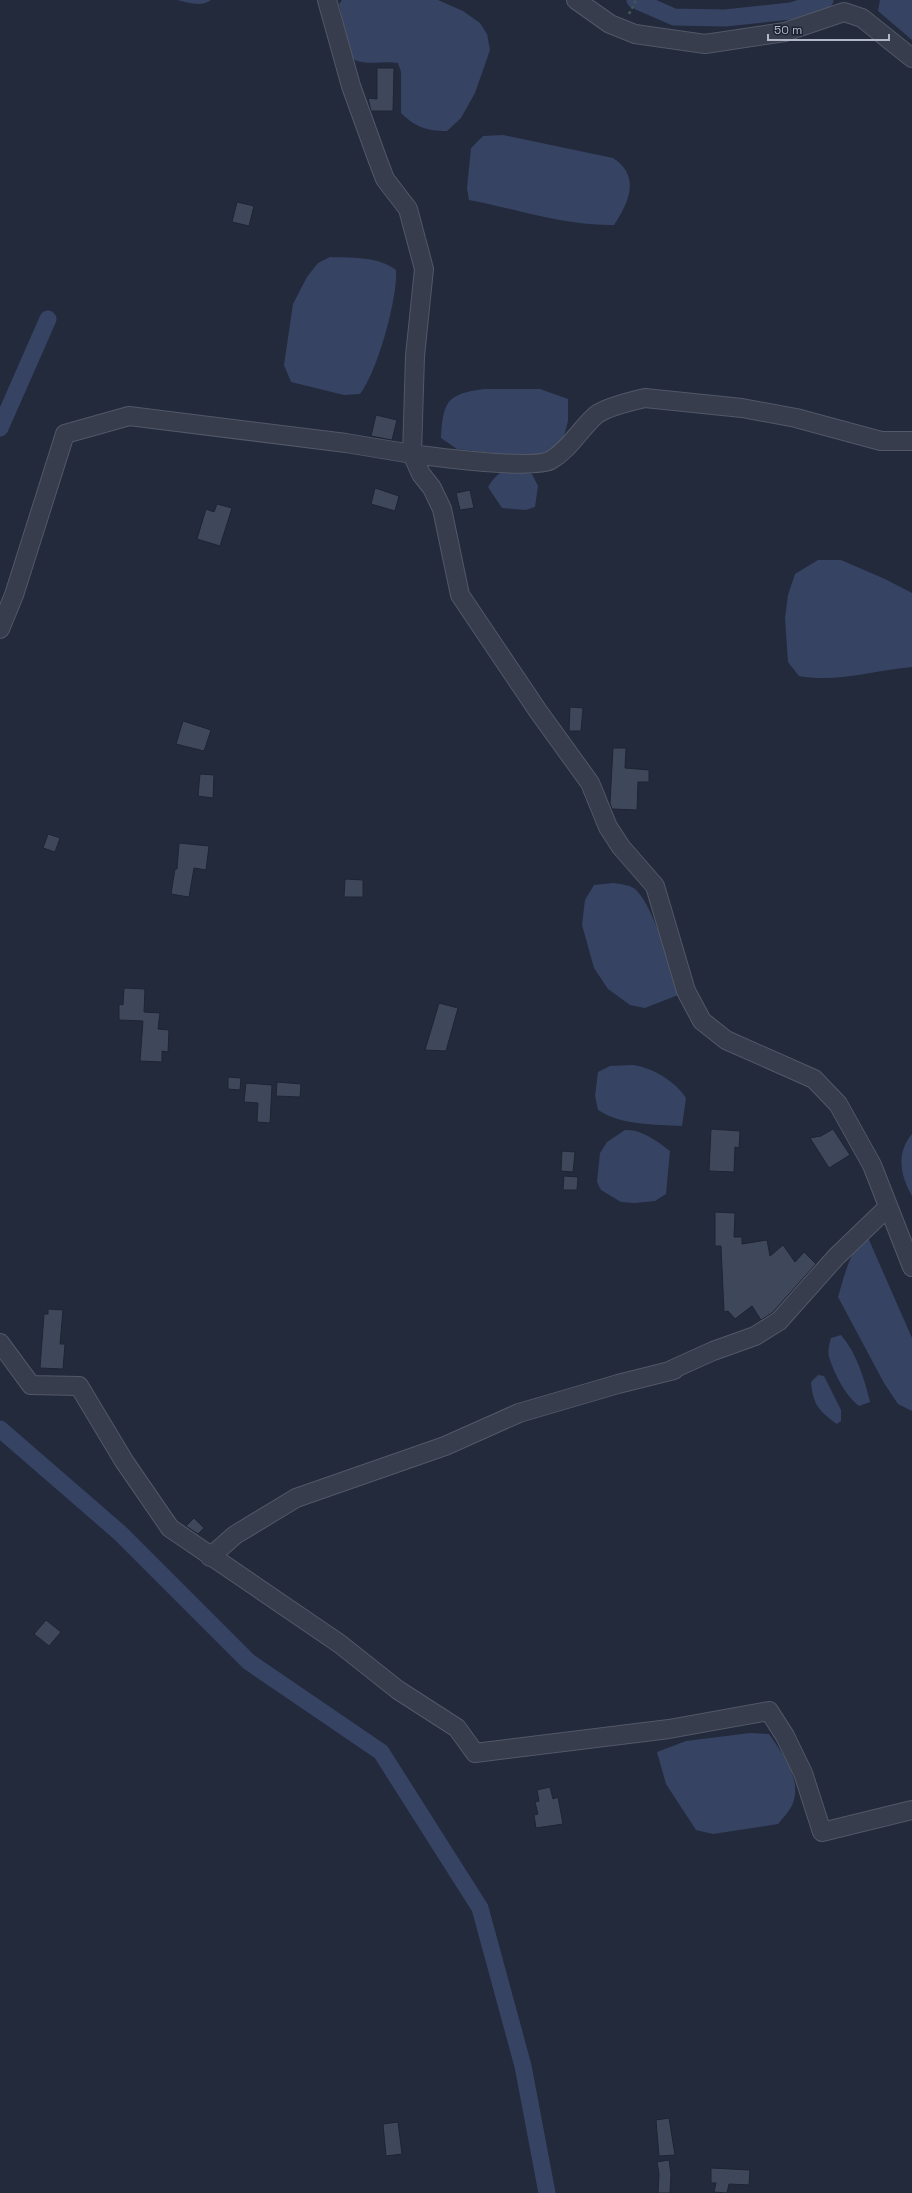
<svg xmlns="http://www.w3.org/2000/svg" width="912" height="2193" font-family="'Space Grotesk',sans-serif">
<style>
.water{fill:#364363}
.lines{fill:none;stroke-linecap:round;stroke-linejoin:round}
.canal{stroke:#364363;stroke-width:17}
.building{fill:#3f485b;stroke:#1e2433}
.minor-casing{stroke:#525867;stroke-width:20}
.path{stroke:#43545a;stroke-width:2.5;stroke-dasharray:3 3;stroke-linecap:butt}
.minor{stroke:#373d4c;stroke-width:18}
</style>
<rect width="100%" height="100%" fill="#232a3c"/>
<path class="water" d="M177,0h34c-9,7 -23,3 -34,0z
M342,0h96l25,11 17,12 7,11 3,16 -15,43 -14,25 -14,13c-20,0 -32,-4 -46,-18v-41l-3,-9c-17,-3 -32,4 -47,-5l-12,-54z
M880,0h32v40l-34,-29z
M503,135l110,23c28,18 16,44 1,67 -50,1 -97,-16 -145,-25l-2,-12 4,-40 12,-12z
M330,257c22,1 48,-1 66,13 2,28 -19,103 -36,124l-16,1 -53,-13 -7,-17 9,-61 14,-27 11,-14z
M484,389h56l28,10v22l-4,15 -8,11 -14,8 -26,1 -59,-7 -16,-11c2,-37 6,-44 43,-49z
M516,468l16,6 6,12 -3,21 -9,3 -24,-2 -14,-21c7,-12 14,-17 28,-19z
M818,560h23l44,19 27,14v74c-37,3 -75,16 -113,9l-11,-14 -3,-44 3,-23 7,-21z
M614,883c6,1 16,2 21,6 20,18 35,80 43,106l-33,13 -15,-3 -22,-16 -14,-21 -12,-43 3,-25 9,-15z
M633,1065c20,3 42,16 53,33l-4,28c-28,-2 -59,0 -84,-16l-3,-14 3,-24 12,-6z
M625,1130c17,-1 32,11 45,21l-4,43 -11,7 -20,2 -14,-1 -20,-12 -4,-8 3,-29 7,-11z
M912,1134v62c-12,-21 -16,-43 0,-62z
M866,1233l46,105v73l-14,-7 -14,-21 -46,-86c7,-24 12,-45 28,-64z
M841,1335c16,19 23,43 29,67l-11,4c-13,-10 -24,-31 -29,-46 -3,-7 -1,-15 1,-22z
M818,1375l6,1 17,34v11l-4,3c-18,-13 -24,-19 -26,-42z
M750,1733l19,1c13,19 33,45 24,69 -3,8 -10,15 -15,21l-65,10 -17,-4 -30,-46 -9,-32 29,-11z"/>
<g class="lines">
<path class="canal" d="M635,0l39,17 51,1 66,-7 34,-11
M0,428l48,-109
M0,1429l120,104 129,129 132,90 99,156 43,158 24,127"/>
</g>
<path class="building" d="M377,68h17l-1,43h-22l-3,-13 9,1z
M237,202l17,4 -5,20 -17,-4z
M376,415l21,5 -5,20 -21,-4z
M375,488l24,8 -4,15 -24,-7z
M470,490l4,18 -14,2 -4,-17z
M217,504l15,4 -12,38 -23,-7 9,-30 8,3z
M570,707l13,1 -2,23h-12z
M183,721l28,9 -7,21 -28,-7z
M613,748h13l-1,20 24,2v12h-11l-1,28 -25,-1 -2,-6z
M200,774l14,1 -1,23 -15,-2z
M48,834l12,4 -5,14 -12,-4z
M179,843l30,3 -3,24 -12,-2 -5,29 -18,-3 4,-25h2z
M345,879l18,1v17h-19z
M124,988l21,1 -1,23 16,1 -2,16 11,1 -1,22 -6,-1v11l-22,-1 3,-40 -24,-1v-16l4,1z
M439,1003l19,5 -12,43 -21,-1z
M228,1077l13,1 -1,12 -12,-1z
M277,1082l24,2 -1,13 -24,-1z
M246,1083l26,2 -2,38 -13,-1 1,-19 -14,-1z
M711,1129l29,2 -1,17 -4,-1 -1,25 -25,-1z
M833,1129l17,26 -21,13 -19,-30 11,-2z
M562,1151l13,1 -2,20 -12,-1z
M564,1176l14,1 -1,13h-14z
M715,1212l20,1 -1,24h8v7l25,-4 3,16 13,-11 12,17 9,-10 12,12 -44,49 -11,7 -9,-14 -17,13 -7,-8 -4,1 -3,-66h-6z
M48,1309l15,1 -3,34h5l-2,25 -23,-1 4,-54h4z
M194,1518l10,10 -6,6 -12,-8z
M46,1620l15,12 -12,14 -15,-12z
M550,1787l3,12 5,-2 5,27 -27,4 -2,-13 4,-1 -3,-12 4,-1 -2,-11z
M669,2118l6,37 -16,1 -3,-36z
M398,2122l4,32 -16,2 -3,-32z
M669,2160l2,14 -1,19h-12l1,-19 -2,-12z
M711,2168l39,2 -1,15 -20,-1 -2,9 -13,-1 2,-9h-5z"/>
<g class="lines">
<defs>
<path id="minor" d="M327,0l24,86 26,72 8,21 23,30 16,60 -9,87 -3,98c24,3 121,16 139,6 19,-11 29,-31 45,-45 10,-8 36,-14 49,-17l97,10 54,10 85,23h31
M576,0l34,24 25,10 70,10 80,-12 59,-20 18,6 50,40
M0,629l14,-34 51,-161 64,-18 217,27 66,11 9,20 11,14 10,21 18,86 78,116 52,72 18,44 13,20 34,39 31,105 16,30 24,19 88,39 24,25 34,61 40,102
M0,1343l31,42 48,1 45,75 46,67 170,116 58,46 59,38 18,25 194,-24 100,-18 16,25 18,37 19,59 90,-22
M671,1370l42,-19 42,-15 24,-15 57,-64 52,-50
M210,1557l25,-22 61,-37 149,-52 74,-33 99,-29 56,-14"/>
</defs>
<use href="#minor" class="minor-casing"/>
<path class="path" d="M629,14l7,-14"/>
<use href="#minor" class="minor"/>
</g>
<path d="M768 34v6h121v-6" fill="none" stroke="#b2b8c8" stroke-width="2"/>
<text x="774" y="34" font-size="12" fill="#b2b8c8" stroke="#1c2231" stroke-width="3" paint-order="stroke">50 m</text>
</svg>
